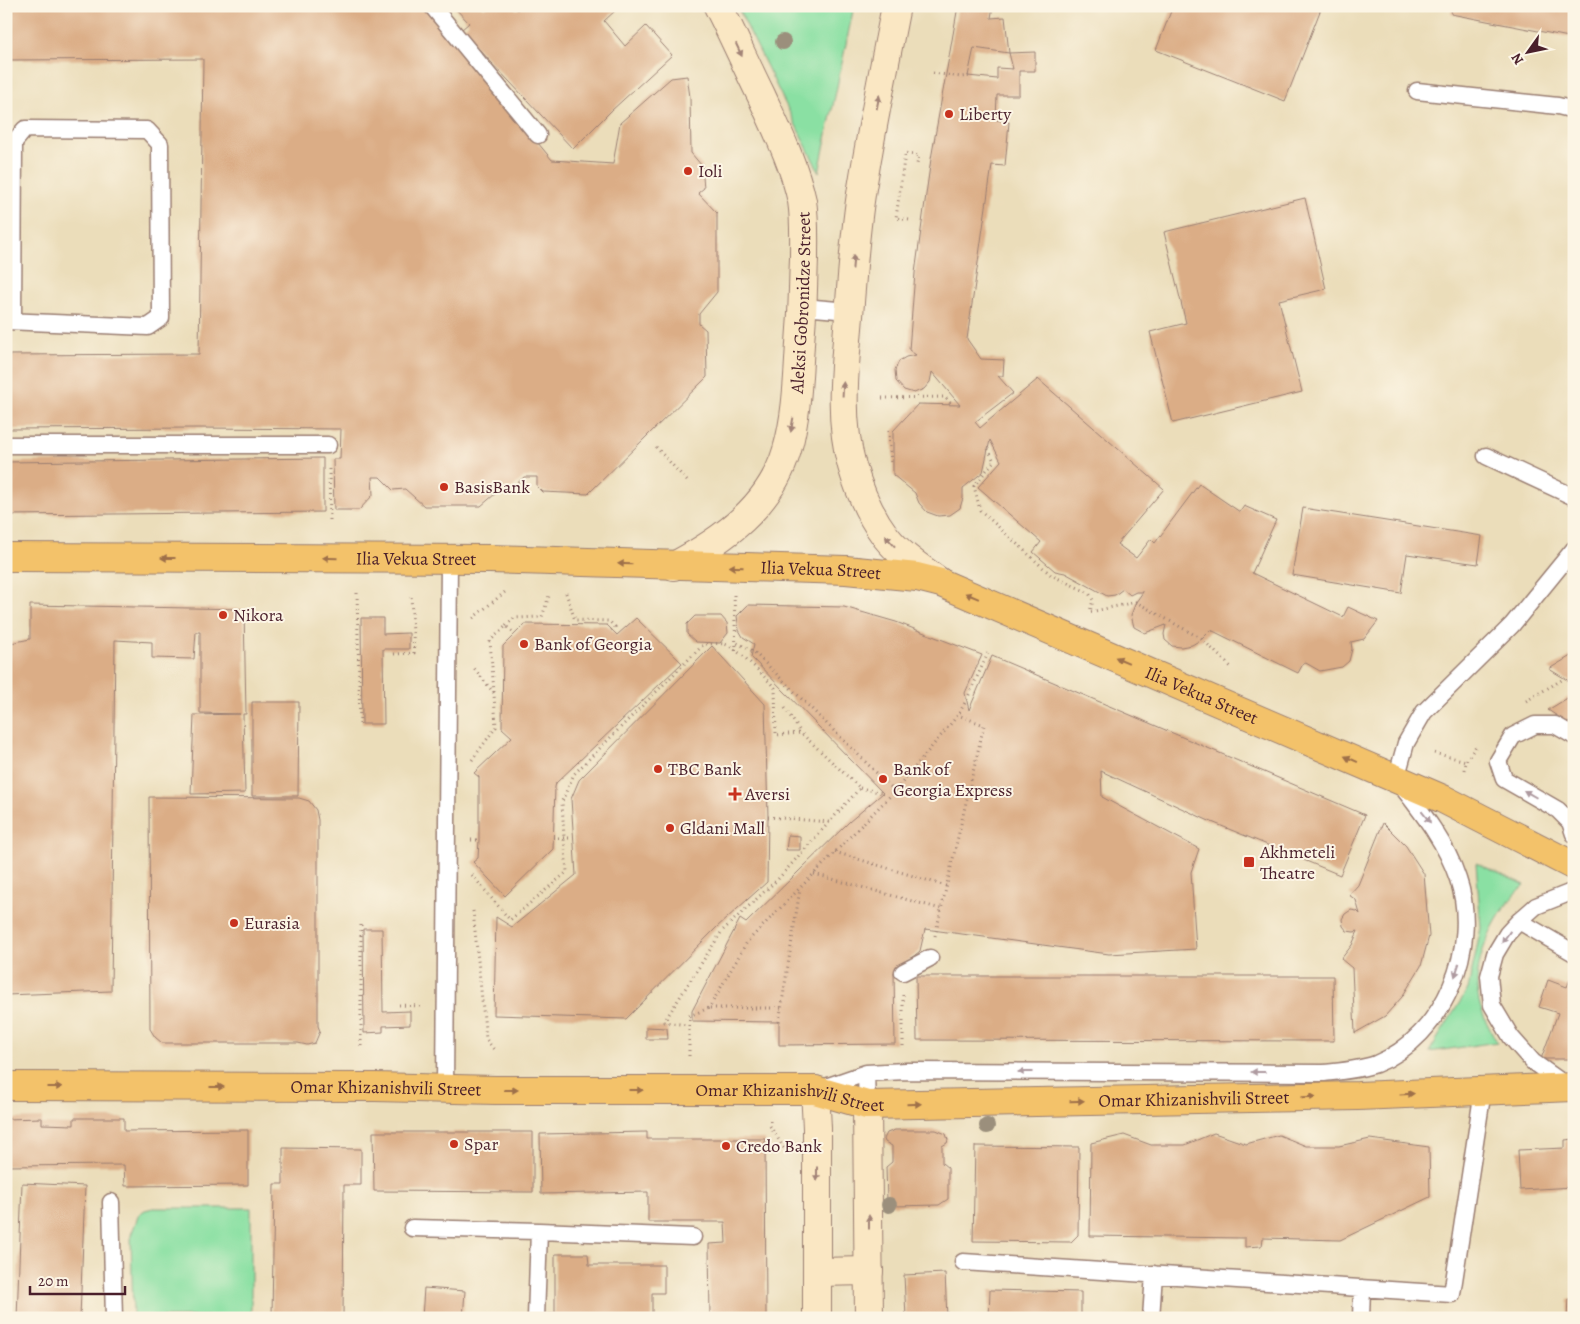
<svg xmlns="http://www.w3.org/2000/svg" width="1580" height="1324" font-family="Alegreya,serif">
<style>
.green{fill:#8ae0a3;stroke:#6a8067}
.building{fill:#dbad86}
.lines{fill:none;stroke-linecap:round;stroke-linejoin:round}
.service-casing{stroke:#9a7e72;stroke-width:19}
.secondary-casing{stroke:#9a7e72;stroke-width:30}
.primary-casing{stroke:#9a7e72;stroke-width:30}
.path{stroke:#9a7e72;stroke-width:3;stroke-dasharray:1 4;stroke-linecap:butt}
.service{stroke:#fff;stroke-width:16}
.secondary{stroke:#fae7c3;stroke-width:28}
.primary{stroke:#f3c26a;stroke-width:28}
.tree{fill:#9b8f7c}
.oneway{fill:#a28377}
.oneway2{fill:#9e704a}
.oneway3{fill:#ae9aa0}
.poi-dot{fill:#c8321e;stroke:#fcf5e5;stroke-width:2}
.labels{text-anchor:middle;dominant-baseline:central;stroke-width:4;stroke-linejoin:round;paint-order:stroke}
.poi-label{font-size:18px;fill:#4a1f2b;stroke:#fcf5e5;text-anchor:start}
.street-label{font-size:18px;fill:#4a1f2b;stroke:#fcf5e5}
</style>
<rect width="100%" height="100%" fill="#fcf5e5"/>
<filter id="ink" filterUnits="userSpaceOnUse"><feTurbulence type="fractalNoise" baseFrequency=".02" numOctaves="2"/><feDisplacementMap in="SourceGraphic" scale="10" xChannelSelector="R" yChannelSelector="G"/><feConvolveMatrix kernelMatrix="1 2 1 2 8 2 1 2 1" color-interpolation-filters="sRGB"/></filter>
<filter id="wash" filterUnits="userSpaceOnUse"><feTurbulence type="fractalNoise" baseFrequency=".0096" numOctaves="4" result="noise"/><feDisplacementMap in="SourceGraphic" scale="20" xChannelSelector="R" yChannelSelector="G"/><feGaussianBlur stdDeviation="1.12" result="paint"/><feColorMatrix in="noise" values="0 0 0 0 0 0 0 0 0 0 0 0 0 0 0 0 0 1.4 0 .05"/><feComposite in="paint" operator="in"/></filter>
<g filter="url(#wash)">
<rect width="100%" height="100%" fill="#ebddba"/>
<path class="green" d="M737,6h117l-35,166z
M1476,863l49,22c-27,22 -53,74 -47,110 2,17 11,32 19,47l-68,10 39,-63 13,-61z
M153,1208h98v108l-118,1 -2,-82 8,-21 6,-4z"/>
<g id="blocks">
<path class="building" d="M6,6h419l127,154 61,4 7,-41 51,-45 16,-2 3,21 1,56 11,13 2,22 -6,5 19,20v79l-18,22v10l7,6 1,47 -119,117 -45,-2 -6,-6v-9h-13l-12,11h-10l-21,18h-57l-19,-17 -12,1 -13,-13h-8l1,18 -14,15h-25l-1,-51h7l1,-30 -143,-1 -192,1v-74l193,-1 4,-295 -197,1z
M453,6h29l2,2 2,-2h27l4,4 4,-4h92l3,4 -12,11 21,25 21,-20 26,29 -61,56 -38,38 -112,-119 8,-7z
M958,6h35l-2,12 14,-1 4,36 -35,-5 -6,28 29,3v-11l16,1 -4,-16 26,-1v19h-16v24h-22l-1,25 13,2 -4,44 -13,-1 -25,174 14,20 23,1 -1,16h-5l15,17 -38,29 5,6 58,-49 126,110 -47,55 19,14 15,-19 4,4 44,-59 41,28 4,-6 32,14 -24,53 91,44 5,-10 30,14 -14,18 -13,3 1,7 -3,12 -7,6 -22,4 -16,-9 -6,11 -87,-43 -9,9 -10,6 -11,2 -9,-1 -7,-6 -1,-6 2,-9 -21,8 -11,-6 -3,-12 5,-13 7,-10h-7l-6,3 -7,-6 -8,6 -8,1 -42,-23 -10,-2 -22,-19 8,-10 -63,-55 23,-26 -11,-21 -7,32 -20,16v10l-3,10 -10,7 -12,1 -11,-4 -8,-9 -4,-10 -22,-18v-44l25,-27 42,1 -28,-33 -2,10 -6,7 -10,4 -10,-3 -8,-9 -1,-11 4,-9 7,-4 10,-2 -7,-5 6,-77 16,-114z
M1173,6h149l-37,95 -129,-51z
M1452,6h122v32l-123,-24z
M1305,198l21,91 -47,11 23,92 -129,31 -23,-91 36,-9 -22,-91z
M323,458v54l-317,3v-53z
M1303,508l179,28 -4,28 -71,-10 -6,39 -109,-18z
M30,605l214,4 2,105h-3l2,79 -54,1 3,-79 46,-1 -40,-1v-81h-4l-2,27 -42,-1v-16l-37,-2 -4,351 -105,4v-351l24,-5z
M748,605l96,2 52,15 86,33 -17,38 4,17 23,-54 373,159 -25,60 -133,-55 -106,-49 1,26 97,52 -8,23 5,77 -87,5 -184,-25 -5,22 -26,21 1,72 -116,1v-23l-87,-1v-10l48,-92 6,4 103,-101 34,-29 -132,-136 3,-13 -11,-7 -4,-7 -2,-14z
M695,616h26l6,7 1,10 -8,10 -24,-1 -9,-8v-10z
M361,618h22v16l26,-1v16h-26l1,75h-22z
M636,618l46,45 -126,120 -1,4 -2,62 -48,47 -32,-34 5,-4 1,-18v-63l-5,-4 38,-36 -10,-9 1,-82 22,-22 82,1 10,10z
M712,646l53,58 3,113 -1,65 -50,45 -91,92 -132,-4 2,-98 16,10 64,-52 -5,-76 8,-19z
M1574,654v30l-25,-15z
M1574,694v33l-26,-17z
M252,702h47l-1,94h-46z
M149,797l150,1 10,3 7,9 2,10v206l2,5 -5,12 -8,2 -9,-2h-136l-7,-6 -5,-8z
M1383,823l23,23 18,28 5,62 -8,30 -19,31 -17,19 -30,17 -3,-65 -11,-9 11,-14 6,-14 -4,1 -7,-1 -4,-5 -1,-7 3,-5 6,-4 6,1 3,3 -4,-14 -7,-5 9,-10z
M788,835l12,1v14h-14z
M363,929h19l1,83 27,-1v14l-27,1v6l-19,1z
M1574,970v89h-33l17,-46 -19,-6 9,-27 19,7z
M916,976h417l1,65 -417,-1z
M646,1027l21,1 1,11h-22z
M42,1118v6l32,1v-7h50v13l124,-1v55l-123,1 -1,-21 -118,1v-47z
M895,1130h41l10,4 2,6 -1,3 -5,3v17l6,5v31l-9,6 -45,1 -7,-6 -1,-33 6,-5v-16l-7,-4 -1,-3 3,-6z
M373,1132h160v60l-159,-1z
M647,1132v7h118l1,179h-56l-1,-74 17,-1 -1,-21h-77v-30l-107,2 -1,-60z
M1214,1133l32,11 33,-9 27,11h33l31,-7 59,8 1,50 -90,43 -77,-2 -1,8 -17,1v-9l-155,-2 1,-93 33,-8 27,10h34z
M1574,1139v48l-54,3 -2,-40 47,-2v-8z
M975,1146l104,1 -1,88 -7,7 -98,-1z
M283,1148l78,1v36h-17l-1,133h-71l2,-134h9z
M22,1183l63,3 -5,132h-63z
M555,1254h33l1,11h75v28h-12v25h-104v-4h7z
M945,1273l2,45h-41l-2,-43z
M424,1288l41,3 -2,27h-41z
M990,1290l91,2v26h-92z
M1568,1299l6,1v18h-7z"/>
</g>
</g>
<g filter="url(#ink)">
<use href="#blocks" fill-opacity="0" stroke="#9a7e72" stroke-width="1"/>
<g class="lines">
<defs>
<path id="service" d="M432,6l106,129
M1417,91l141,15 16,4
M803,307l46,4
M6,321l142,6 13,-9 -1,-174 -13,-14 -122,-1 -11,13 -1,179
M6,445h322
M1486,456l88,41
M1574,736l-19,-11h-20l-22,11 -15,25 6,18 54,31 12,12 4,12
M1519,921l55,32
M903,972l27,-14
M866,1073l1,32
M1567,1086l-34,-24 -22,-25 -19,-32 -3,-29 6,-22 12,-20 12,-13 17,-15 38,-15
M445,1089l4,-530
M817,1090l49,-17 40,-2 418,2c18,-2 35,-3 52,-9 68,-27 105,-118 82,-185 -13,-39 -38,-69 -62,-100l10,-36 18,-31 88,-87 62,-76
M111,1202l3,116
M412,1228l127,3 -3,87
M539,1231l154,6
M963,1262l489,32 31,-204
M1151,1318l3,-44
M1361,1318l1,-30"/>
<g id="secondary">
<path d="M896,6c-12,61 -24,121 -34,182 -7,42 -10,85 -13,128 -4,50 -11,101 3,150 7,24 19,51 34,71 15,19 36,32 55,46"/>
<path id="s1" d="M674,566c49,-26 97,-60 113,-116 11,-38 11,-81 14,-121 2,-23 2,-47 3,-71 0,-19 1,-39 -2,-57 -8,-37 -26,-73 -41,-106 -15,-30 -28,-60 -43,-89"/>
<path d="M815,1090l2,38v190"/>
<path d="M867,1105l2,213"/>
<path d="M817,1272l52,-1"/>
</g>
<g id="primary">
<path id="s2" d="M6,557l484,2 356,11 71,7 24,6 502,216 131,67"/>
<path id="s3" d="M6,1086l369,1 120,3h320l52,15 491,-9 216,-9"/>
</g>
</defs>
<use href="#service" class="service-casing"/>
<use href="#secondary" class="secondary-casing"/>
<use href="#primary" class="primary-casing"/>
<path class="path" d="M933,73l28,4 11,-1
M909,220l-13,-2 9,-65 14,3 -2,8
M882,398l63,-1 7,8
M889,431l2,33
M656,447l31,34
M988,449l6,12 -20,25 6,24 71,65 38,18 4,7 -3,12 46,-10 66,37 31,30
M329,469l1,52
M357,593l3,132
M566,593l9,27 34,1 6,6 -4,3
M734,595l2,56
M473,618l32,-26
M506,626l8,-8 28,-1 8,-24
M394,654l20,-1 -3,-58
M494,692l-4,-51 16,-15 9,8
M1526,701l39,-23
M785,708l16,25
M1434,753l32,8
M472,760l24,-33 -2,-34 -21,-26
M1465,770l1,-9 10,-15
M860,788l23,5
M896,790l62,-75 8,-14 23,-50
M768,817l61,5
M553,838h20
M471,840h8
M835,852l111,34
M814,874l127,35
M472,875l38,45 57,-48 -3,-34 -2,-37 12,-27 130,-130c6,0 14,-1 20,0 12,2 42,34 51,44l1,47 25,-2 59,55 -82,91 -56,52 -58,91 24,3
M473,911l13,128 9,12
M935,936l49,-211 -26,-10
M903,995v52
M399,1005l23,1
M710,1008h72
M779,1022l21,-133
M361,1046v-121
M689,1056v-40l20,-8 38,-66 148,-151 -142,-140 -18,-9
M770,1121v5l17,27"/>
<use href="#service" class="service"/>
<use href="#secondary" class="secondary"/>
<use href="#primary" class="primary"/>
</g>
<g class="tree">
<circle cx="783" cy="42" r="8"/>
<circle cx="987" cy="1126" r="8"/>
<circle cx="889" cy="1205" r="8"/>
</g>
<defs><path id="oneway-solid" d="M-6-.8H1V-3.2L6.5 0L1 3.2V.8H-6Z" transform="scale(1.25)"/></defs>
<g class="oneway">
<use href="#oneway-solid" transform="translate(739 50) rotate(65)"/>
<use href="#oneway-solid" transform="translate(878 102) rotate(-79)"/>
<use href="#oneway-solid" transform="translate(853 262) rotate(-85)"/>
<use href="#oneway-solid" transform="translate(843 389) rotate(-87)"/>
<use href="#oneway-solid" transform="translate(792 425) rotate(100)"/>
<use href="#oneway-solid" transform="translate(890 541) rotate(-132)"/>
<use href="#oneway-solid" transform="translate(817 1174) rotate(90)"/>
<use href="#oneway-solid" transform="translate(869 1222) rotate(-90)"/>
</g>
<g class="oneway2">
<use href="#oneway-solid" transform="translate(168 558) rotate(-180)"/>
<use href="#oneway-solid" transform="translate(330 558) rotate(-179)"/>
<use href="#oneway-solid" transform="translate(625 564) rotate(-178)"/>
<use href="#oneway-solid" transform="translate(736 567) rotate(-179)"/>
<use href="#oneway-solid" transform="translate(972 596) rotate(-157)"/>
<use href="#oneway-solid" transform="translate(1122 660) rotate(-157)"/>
<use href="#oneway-solid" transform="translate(1351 759) rotate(-156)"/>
<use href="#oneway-solid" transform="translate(55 1087)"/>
<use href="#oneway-solid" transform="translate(217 1087)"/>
<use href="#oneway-solid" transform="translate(511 1090)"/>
<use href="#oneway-solid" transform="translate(636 1090)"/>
<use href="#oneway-solid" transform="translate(1407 1094) rotate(-3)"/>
<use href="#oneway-solid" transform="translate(1309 1097) rotate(-1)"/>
<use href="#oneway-solid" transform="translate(1077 1101) rotate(-1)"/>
<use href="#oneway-solid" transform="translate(914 1104) rotate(-1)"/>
</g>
<g class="oneway3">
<use href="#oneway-solid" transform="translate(1530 794) rotate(-150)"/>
<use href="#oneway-solid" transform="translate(1426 817) rotate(52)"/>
<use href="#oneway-solid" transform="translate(1506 937) rotate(125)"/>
<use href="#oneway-solid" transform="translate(1457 970) rotate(108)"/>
<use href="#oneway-solid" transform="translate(1025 1072) rotate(-180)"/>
<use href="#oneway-solid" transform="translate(1258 1072) rotate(-180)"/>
</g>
</g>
<g class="poi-dot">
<circle cx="949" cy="114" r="5"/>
<circle cx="688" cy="171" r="5"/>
<circle cx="444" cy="487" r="5"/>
<circle cx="223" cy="615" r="5"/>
<circle cx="524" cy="644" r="5"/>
<circle cx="658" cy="769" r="5"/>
<circle cx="883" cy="779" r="5"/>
<path d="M732.5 786.5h5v5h5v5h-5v5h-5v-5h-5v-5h5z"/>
<circle cx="670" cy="828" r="5"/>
<rect x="1243" y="856" width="12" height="12" rx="2.5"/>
<circle cx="234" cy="923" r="5"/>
<circle cx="454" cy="1144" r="5"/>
<circle cx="726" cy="1146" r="5"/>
</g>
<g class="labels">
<g class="poi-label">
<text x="959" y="114">Liberty</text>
<text x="698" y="171">Ioli</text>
<text x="454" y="487">BasisBank</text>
<text x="233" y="615">Nikora</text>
<text x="534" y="644">Bank of Georgia</text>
<text x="668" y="769">TBC Bank</text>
<text x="893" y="769">Bank of<tspan x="893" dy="21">Georgia Express</tspan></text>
<text x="745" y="794">Aversi</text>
<text x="680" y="828">Gldani Mall</text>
<text x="1260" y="852">Akhmeteli<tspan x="1260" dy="21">Theatre</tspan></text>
<text x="244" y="923">Eurasia</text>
<text x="464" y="1144">Spar</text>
<text x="736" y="1146">Credo Bank</text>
</g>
<g class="street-label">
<text stroke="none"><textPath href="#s1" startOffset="315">Aleksi Gobronidze Street</textPath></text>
<text stroke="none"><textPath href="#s2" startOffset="410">Ilia Vekua Street</textPath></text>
<text stroke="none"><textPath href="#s2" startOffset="815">Ilia Vekua Street</textPath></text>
<text stroke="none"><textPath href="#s2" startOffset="1220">Ilia Vekua Street</textPath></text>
<text stroke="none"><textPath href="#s3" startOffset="380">Omar Khizanishvili Street</textPath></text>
<text stroke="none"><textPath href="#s3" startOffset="785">Omar Khizanishvili Street</textPath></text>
<text stroke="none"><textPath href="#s3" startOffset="1190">Omar Khizanishvili Street</textPath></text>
</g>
</g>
<rect width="1580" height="1324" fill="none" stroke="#fcf5e5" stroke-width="25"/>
<g transform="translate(1528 52) rotate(237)" stroke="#fcf5e5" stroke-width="4" paint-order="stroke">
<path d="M0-4L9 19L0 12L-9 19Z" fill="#4a1f2b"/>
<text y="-8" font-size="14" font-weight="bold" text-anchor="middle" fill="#4a1f2b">N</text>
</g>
<path d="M30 1286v8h95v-8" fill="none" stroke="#4a1f2b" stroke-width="2.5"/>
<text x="38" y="1286" font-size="15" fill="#4a1f2b" stroke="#fcf5e5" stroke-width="4" paint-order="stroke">20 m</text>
</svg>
